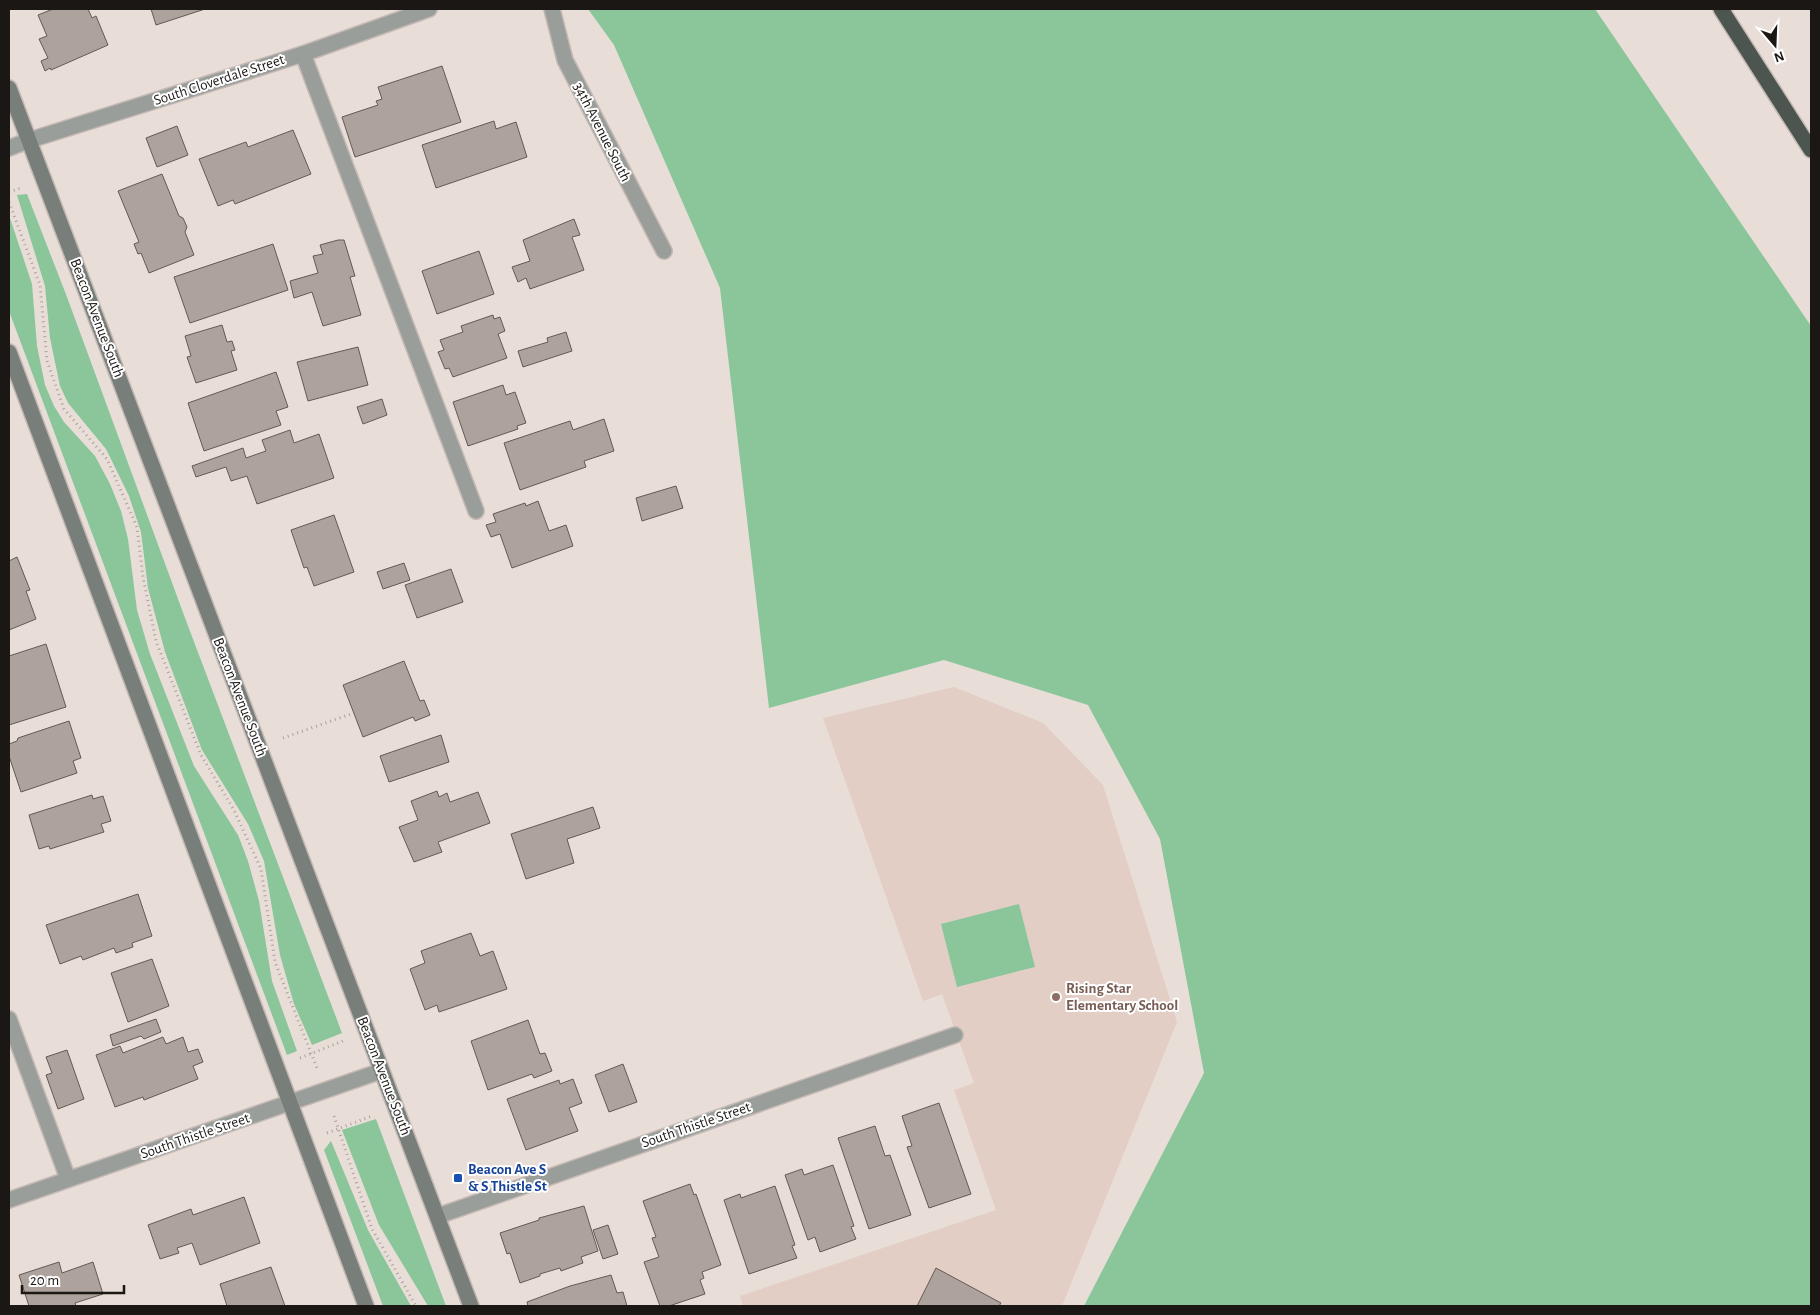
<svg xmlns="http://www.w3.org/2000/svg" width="1820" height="1315" font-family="'Alegreya Sans',sans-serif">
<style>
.built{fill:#e2cec5}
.green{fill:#8ac69a}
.building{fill:#ada29c;stroke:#645a55}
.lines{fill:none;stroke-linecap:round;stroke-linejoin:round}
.service-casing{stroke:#c4b9b4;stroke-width:18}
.minor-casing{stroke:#c4b9b4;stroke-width:18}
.tertiary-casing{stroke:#c4b9b4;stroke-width:18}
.secondary-casing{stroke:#c4b9b4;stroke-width:18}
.motorway-casing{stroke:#c4b9b4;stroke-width:18}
.path{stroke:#aba19d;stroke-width:3;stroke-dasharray:1 4;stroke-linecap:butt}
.service{stroke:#9a9e9b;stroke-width:15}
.minor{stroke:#9a9e9b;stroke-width:15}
.tertiary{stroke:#9a9e9b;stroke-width:15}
.secondary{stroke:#787f7a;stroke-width:15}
.motorway{stroke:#4c554f;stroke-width:15}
.education-dot{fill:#8d6e63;stroke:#fff;stroke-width:2}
.transit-dot{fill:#1a4fb4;stroke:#fff;stroke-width:2}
.labels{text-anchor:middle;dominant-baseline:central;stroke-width:4;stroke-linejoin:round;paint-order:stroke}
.street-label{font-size:15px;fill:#1b1715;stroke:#fff}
.education-label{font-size:15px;font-weight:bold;fill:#785e54;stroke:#fff;text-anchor:start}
.transit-label{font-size:15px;font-weight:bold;fill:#164399;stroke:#fff;text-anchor:start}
</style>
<rect width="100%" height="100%" fill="#e9ddd7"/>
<path class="built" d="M954,687l89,36 60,62 74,237 -115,284h-319l-3,-10 256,-86 -42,-120 20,-7 -32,-89 -19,7 -100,-283z"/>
<path class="green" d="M588,9h1007l216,317v980h-727l120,-233 -44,-234 -72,-134 -144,-45 -175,48 -49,-420 -106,-243z
M27,194l40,103 118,321 157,415 -30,12 -18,-41 -14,-49 -16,-94 -16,-37 -46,-74 -37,-98 -17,-64 -7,-56 -12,-36 -23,-47 -38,-46 -8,-17 -10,-48 -5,-52 -28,-91z
M9,215l23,69 5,62 8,39 9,21 10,16 31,34 15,28 11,27 7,28 9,71 13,44 44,112 44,69 10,26 11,40 13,80 25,70 -10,4 -278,-744z
M1019,904l16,63 -78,20 -16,-63z
M376,1119l70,187h-18l-49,-81 -37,-95z
M331,1141l37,89 43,76h-28l-59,-156z"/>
<path class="building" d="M53,9h35l4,9 4,-2 12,29 -57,25 -1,-2 -5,3 -4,-10 7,-3 -9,-19 8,-3 -9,-21z
M151,9h54l-49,16z
M442,66l19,56 -106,35 -13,-40 36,-12 -2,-4 6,-2 -4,-12z
M494,121l2,8 20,-7 11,35 -91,31 -14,-43z
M177,126l11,29 -31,12 -11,-29z
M293,130l18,44 -76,30 -2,-4 -15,6 -19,-47 47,-17 2,5z
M162,174l17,42 4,2 4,9 -2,5 9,23 -45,18 -8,-20 -3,1 -4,-10 5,-2 -21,-51z
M574,219l6,16 -8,2 12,33 -54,19 -4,-11 -8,4 -6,-15 18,-6 -7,-21z
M338,240h6l11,36 -5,1 11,38 -38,11 -11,-34 -18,6 -4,-17 28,-8 -5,-17 10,-2 -3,-9z
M273,244l15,46 -98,33 -16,-46z
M479,251l15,43 -57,20 -15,-43z
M493,315l1,4 6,-2 5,14 -7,3 9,24 -54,19 -4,-9 -4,1 -7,-17 6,-2 -4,-10 23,-8 -2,-6z
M222,325l5,17 5,-1 3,9 -4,1 6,19 -41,13 -9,-26 4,-1 -6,-20z
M566,332l6,19 -49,16 -5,-16 30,-9 -1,-4z
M358,347l10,38 -60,16 -11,-39z
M276,372l12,35 -12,4 5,14 -77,26 -16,-48z
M503,385l3,10 9,-3 11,31 -9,3 1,3 -50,17 -15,-44z
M382,399l5,16 -24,9 -6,-17z
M604,419l10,32 -30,10 2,6 -66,23 -16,-47 66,-22 3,9z
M290,430l4,13 25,-9 15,44 -77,26 -10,-28 -16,5 -5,-14 -30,10 -4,-11 51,-18 3,10 20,-7 -4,-11z
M676,486l7,22 -41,13 -6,-23z
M538,501l11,30 17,-6 7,21 -61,22 -12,-34 -9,3 -5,-12 10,-3 -3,-8 32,-11 1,3z
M334,515l20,57 -40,14 -7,-19 -3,1 -13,-38z
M17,557l13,33 -4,1 10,28 -27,11v-69z
M404,563l6,17 -27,9 -6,-17z
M451,569l12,33 -46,16 -12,-33z
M46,644l20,63 -57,18v-69z
M404,661l16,40 4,-1 6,15 -15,6 -2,-4 -50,20 -20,-52z
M69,721l12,37 -8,3 4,12 -56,19 -12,-36v-12l8,-3 1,-3z
M441,735l8,27 -60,20 -9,-26z
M437,791l2,6 8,-4 3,9 28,-10 12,31 -52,19 4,10 -28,10 -15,-35 19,-7 -7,-19z
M92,795l1,4 10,-3 8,25 -10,3 3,8 -54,17 -1,-3 -10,3 -10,-34z
M593,807l7,21 -33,11 7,24 -48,16 -15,-45z
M138,894l14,42 -20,7 1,4 -17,6 -2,-5 -31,12 -2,-4 -21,8 -14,-39z
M471,933l9,23 13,-5 14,38 -68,23 -2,-7 -12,5 -15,-41 15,-6 -4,-12z
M152,959l17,47 -41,16 -17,-49z
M156,1019l5,13 -17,7 -3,-3 -28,10 -3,-11z
M528,1020l12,34 5,-1 7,18 -18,7 -2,-4 -44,16 -17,-49z
M163,1037l3,7 17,-7 5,15 10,-3 5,13 -10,4 5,13 -54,21 -1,-3 -28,10 -19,-52 24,-9 3,7z
M67,1050l17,49 -26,10 -12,-34 6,-2 -6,-16z
M623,1064l14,38 -28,10 -14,-37z
M573,1079l9,24 -13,5 9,23 -52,19 -19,-51 52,-19 1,4z
M939,1103l32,91 -42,14 -22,-61 5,-1 -10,-30z
M875,1126l10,30 5,-1 21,60 -42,14 -31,-91z
M833,1165l21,61 -3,1 5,12 -36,13 -5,-15 -7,3 -23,-65 17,-6 2,6z
M690,1184l4,11 2,-1 25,71 -19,7 2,6 -4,2 5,14 -36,12h-9l-16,-44 15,-5 -7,-19 4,-1 -13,-36z
M775,1186l20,59 -3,1 5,12 -48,16 -25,-74 16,-6 1,4z
M244,1197l16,46 -60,22 -8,-22 -15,5 2,5 -19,6 -12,-34 43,-16 2,6z
M584,1206l14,45 -17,6 2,6 -22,8 -1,-3 -20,6v2l-20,7 -10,-30 -3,1 -7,-21 39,-13v-2z
M608,1225l10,29 -15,5 -10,-29z
M59,1262l3,11 31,-11 10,32 -28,9 1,3h-47l-10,-31z
M271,1267l14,39h-58l-7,-22z
M936,1268l65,35 -2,3h-82z
M611,1275l6,18 6,-1 4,14h-99l-1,-4 43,-16z"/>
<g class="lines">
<defs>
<path id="service" d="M303,54l173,457
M9,1019l59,160"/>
<path id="minor" d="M552,9l13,51 99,191
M30,140l273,-86 126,-45
M9,1200l372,-129
M438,1216l517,-181"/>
<path id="tertiary" d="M9,148l21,-8"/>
<path id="secondary" d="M9,88l462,1218
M9,352l357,954"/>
<path id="motorway" d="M1721,9l90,141"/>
</defs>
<use href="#service" class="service-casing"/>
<use href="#minor" class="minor-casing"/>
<use href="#tertiary" class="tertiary-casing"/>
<use href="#secondary" class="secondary-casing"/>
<use href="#motorway" class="motorway-casing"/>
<path class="path" d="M9,192l12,-4
M9,202l31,83 7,76 17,48 43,50 30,68 6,50 13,64 45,114 33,55 27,59 14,93 42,106
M283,738l68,-24
M300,1058l43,-17
M334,1116l38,113 44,77
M327,1133l45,-17"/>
<use href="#service" class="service"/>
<use href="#minor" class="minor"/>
<use href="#tertiary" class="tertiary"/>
<use href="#secondary" class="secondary"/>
<use href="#motorway" class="motorway"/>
</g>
<circle class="education-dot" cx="1056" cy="997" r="5"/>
<rect class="transit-dot" x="453" y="1173" width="10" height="10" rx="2.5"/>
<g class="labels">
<g class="street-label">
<text transform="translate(219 80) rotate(-18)">South Cloverdale Street</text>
<text transform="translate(602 132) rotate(63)">34th Avenue South</text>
<text transform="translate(97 318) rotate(69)">Beacon Avenue South</text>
<text transform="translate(240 697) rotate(69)">Beacon Avenue South</text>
<text transform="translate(384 1076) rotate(69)">Beacon Avenue South</text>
<text transform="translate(696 1125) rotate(-19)">South Thistle Street</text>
<text transform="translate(195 1136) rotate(-19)">South Thistle Street</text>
</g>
<g class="education-label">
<text x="1066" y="988">Rising Star<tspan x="1066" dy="17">Elementary School</tspan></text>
</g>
<g class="transit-label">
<text x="468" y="1169">Beacon Ave S<tspan x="468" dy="17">&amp; S Thistle St</tspan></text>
</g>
</g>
<rect width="1820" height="1315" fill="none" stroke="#1b1715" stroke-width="20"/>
<g transform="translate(1775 45) rotate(161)" stroke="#ffffff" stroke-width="4" paint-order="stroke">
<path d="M0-4L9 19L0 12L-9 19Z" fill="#1b1715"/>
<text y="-8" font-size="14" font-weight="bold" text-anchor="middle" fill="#1b1715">N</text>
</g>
<path d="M22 1285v8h102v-8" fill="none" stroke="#1b1715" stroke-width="2.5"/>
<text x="30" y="1285" font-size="15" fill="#1b1715" stroke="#ffffff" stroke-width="4" paint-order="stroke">20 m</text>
</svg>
